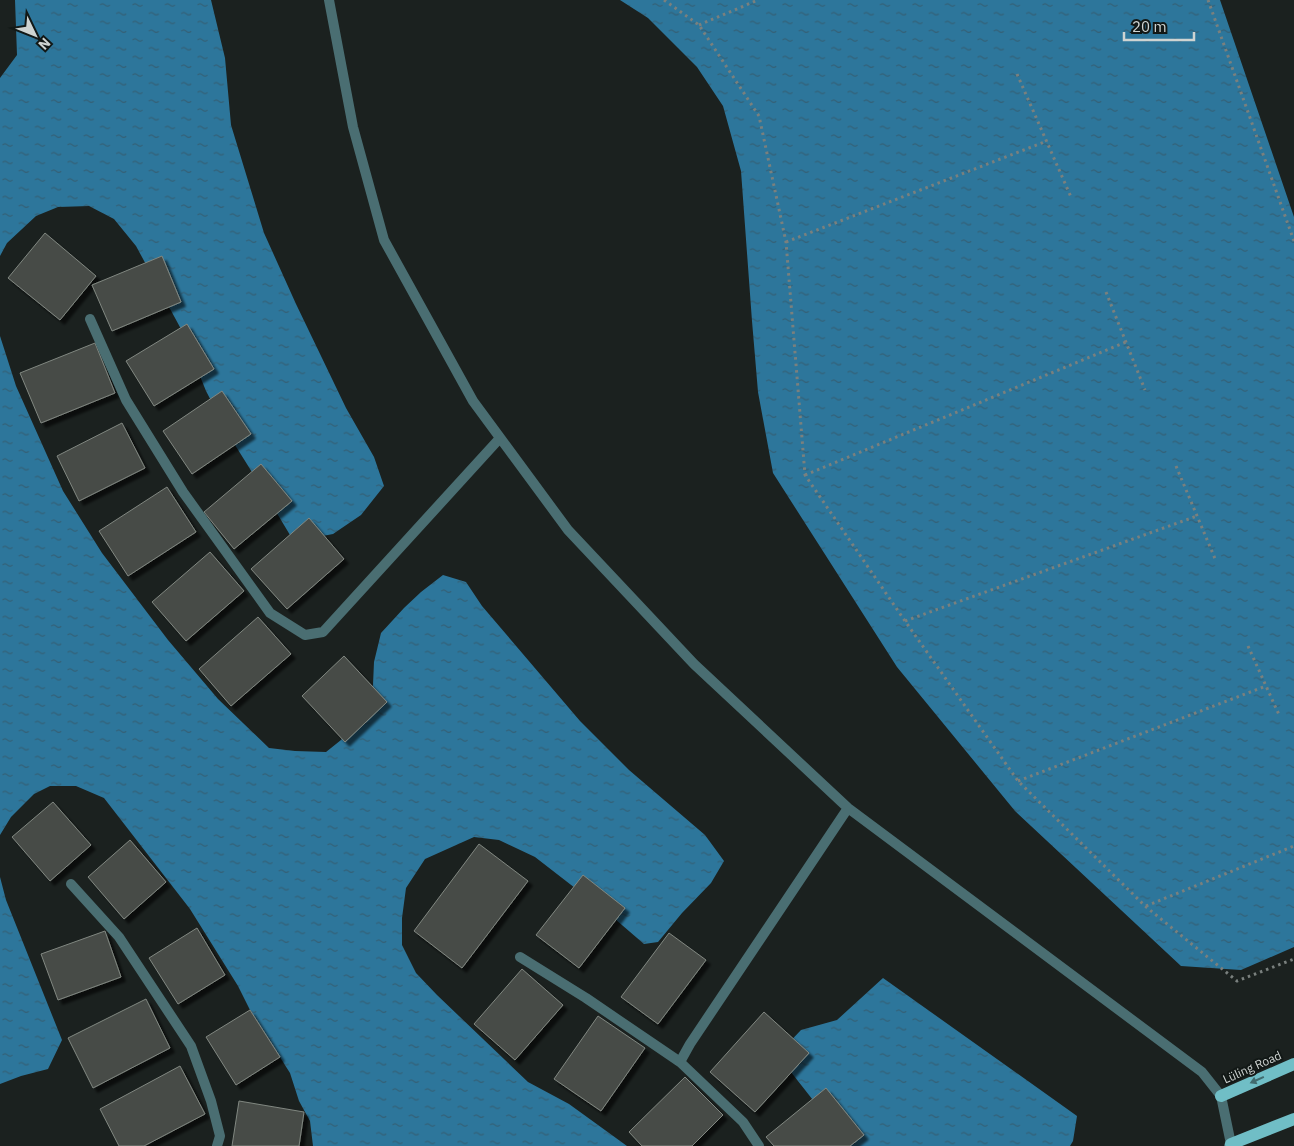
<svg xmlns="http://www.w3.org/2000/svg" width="1294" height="1146" font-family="'IBM Plex Sans',sans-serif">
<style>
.water{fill:url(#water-ripples)}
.building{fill:#474c47;stroke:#818781;filter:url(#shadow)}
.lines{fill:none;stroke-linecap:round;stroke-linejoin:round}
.path{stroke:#7a807e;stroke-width:3;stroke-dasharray:2.5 4;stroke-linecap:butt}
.street{stroke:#4a6e72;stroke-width:10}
.primary{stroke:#70bec6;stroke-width:12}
.oneway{fill:#416b6e}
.labels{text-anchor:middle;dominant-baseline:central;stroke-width:4;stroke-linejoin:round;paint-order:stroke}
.street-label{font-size:12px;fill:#cfd4d2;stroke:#121816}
</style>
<defs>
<pattern id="water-ripples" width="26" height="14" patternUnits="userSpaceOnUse" patternTransform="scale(1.25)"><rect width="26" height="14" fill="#2d769b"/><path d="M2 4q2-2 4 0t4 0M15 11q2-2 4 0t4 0" fill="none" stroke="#346076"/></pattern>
<filter id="shadow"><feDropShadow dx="4.5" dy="4.5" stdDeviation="1" flood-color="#0009"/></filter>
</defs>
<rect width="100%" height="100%" fill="#1b211f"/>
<path class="water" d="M15,0h196l14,58 6,67 33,108 32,71 50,104 28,49 10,29 -23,29 -28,19 -26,5 -17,-4 -33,-55 -27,-43 -24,-46 -25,-62 -45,-83 -22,-27 -25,-13 -31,1 -22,9 -29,27 -7,13v-178l17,-23z
M620,0h600l74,217v730l-53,23 -60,-4 -166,-155 -118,-144 -124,-194 -15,-81 -6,-71 -11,-150 -18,-65 -26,-39 -49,-49z
M0,336l16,50 47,105 39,62 66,87 50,59 51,49 26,3 31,1 15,-12 20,-27 12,-28 1,-23 7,-29 23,-25 17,-16 22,-17 23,7 16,24 98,115 49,49 76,65 19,26 -13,22 -29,30 -24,29 -14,2 -29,-25 -80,-62 -36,-17 -25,-3 -49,22 -19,29 -4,30v27l14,28 21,22 91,87 41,22 58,42h-314l-3,-25 -11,-20 -9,-28 -40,-63 -12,-24 -48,-77 -86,-111 -28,-12h-26l-16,8 -23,23 -11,18z
M0,877l6,23 56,140 -14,29 -27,7 -21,8z
M883,978l194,138 -4,25 -3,5h-221l-62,-79 -5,-17 19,-20 36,-10z"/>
<path class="building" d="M45,233l51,43 -36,44 -52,-42z
M162,256l19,46 -69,29 -20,-46z
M187,324l27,45 -60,37 -28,-45z
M95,343l20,50 -74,30 -21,-50z
M222,391l29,43 -59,40 -29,-43z
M122,423l23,45 -66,33 -22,-45z
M261,464l31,37 -58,48 -30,-37z
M167,487l29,45 -68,44 -29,-45z
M309,518l35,41 -57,50 -36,-40z
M210,552l34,39 -58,50 -34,-39z
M258,617l33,37 -60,52 -32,-37z
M344,656l43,46 -42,40 -43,-46z
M53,802l38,43 -41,36 -38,-44z
M130,840l36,42 -42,37 -36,-42z
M479,844l49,37 -66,87 -48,-37z
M583,875l42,33 -46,60 -43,-33z
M197,928l28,47 -47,29 -29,-46z
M105,931l16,46 -63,23 -17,-46z
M669,933l37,27 -48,64 -37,-27z
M522,969l41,36 -48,55 -41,-36z
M146,999l24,49 -77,40 -25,-50z
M250,1010l30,47 -44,28 -30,-48z
M764,1012l45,41 -54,59 -45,-40z
M598,1016l47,32 -44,63 -47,-32z
M180,1066l25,48 -61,32h-25l-19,-37z
M685,1077l38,38 -31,31h-50l-13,-14z
M826,1088l38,47 -14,11h-76l-8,-9z
M239,1101l65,11 -5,34h-67z"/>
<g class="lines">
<path class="path" d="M664,0l35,25 60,91 27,126 19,233 100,146 113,160 127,125 92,75 57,-22
M1208,0l86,241
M699,25l59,-25
M1017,74l54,123
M786,242l261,-101
M1106,292l39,98
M1176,466l40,95
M805,475l321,-133
M905,621l292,-105
M1248,646l32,71
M1018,781l248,-95
M1146,906l148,-60"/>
<path class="street" d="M329,0l24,127 31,113 89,161 95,129 126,134 154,144 354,264 19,24 10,48 -2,2
M90,319l36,81 57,92 87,121 35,22 18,-3 177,-194
M71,884l48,53 72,109 20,55 9,35 -3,10
M520,957l66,41 94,64 63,60 16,24
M680,1062l10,-18 158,-236"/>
<path class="primary" d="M1221,1096l73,-32
M1231,1144l63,-25"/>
</g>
<defs><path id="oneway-solid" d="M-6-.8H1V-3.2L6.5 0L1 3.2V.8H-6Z" transform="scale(1.25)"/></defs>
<use class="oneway" href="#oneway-solid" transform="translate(1257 1080) rotate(156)"/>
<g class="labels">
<g class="street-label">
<text transform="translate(1252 1067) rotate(-24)">Lüling Road</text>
</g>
</g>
<g transform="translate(35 35) rotate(133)" stroke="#121816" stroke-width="4" paint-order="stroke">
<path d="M0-4L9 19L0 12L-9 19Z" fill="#cfd4d2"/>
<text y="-8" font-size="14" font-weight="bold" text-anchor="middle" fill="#cfd4d2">N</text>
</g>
<path d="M1124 32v8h70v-8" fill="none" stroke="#cfd4d2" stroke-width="2.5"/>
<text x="1132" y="32" font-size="15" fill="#cfd4d2" stroke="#121816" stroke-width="4" paint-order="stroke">20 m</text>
</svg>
